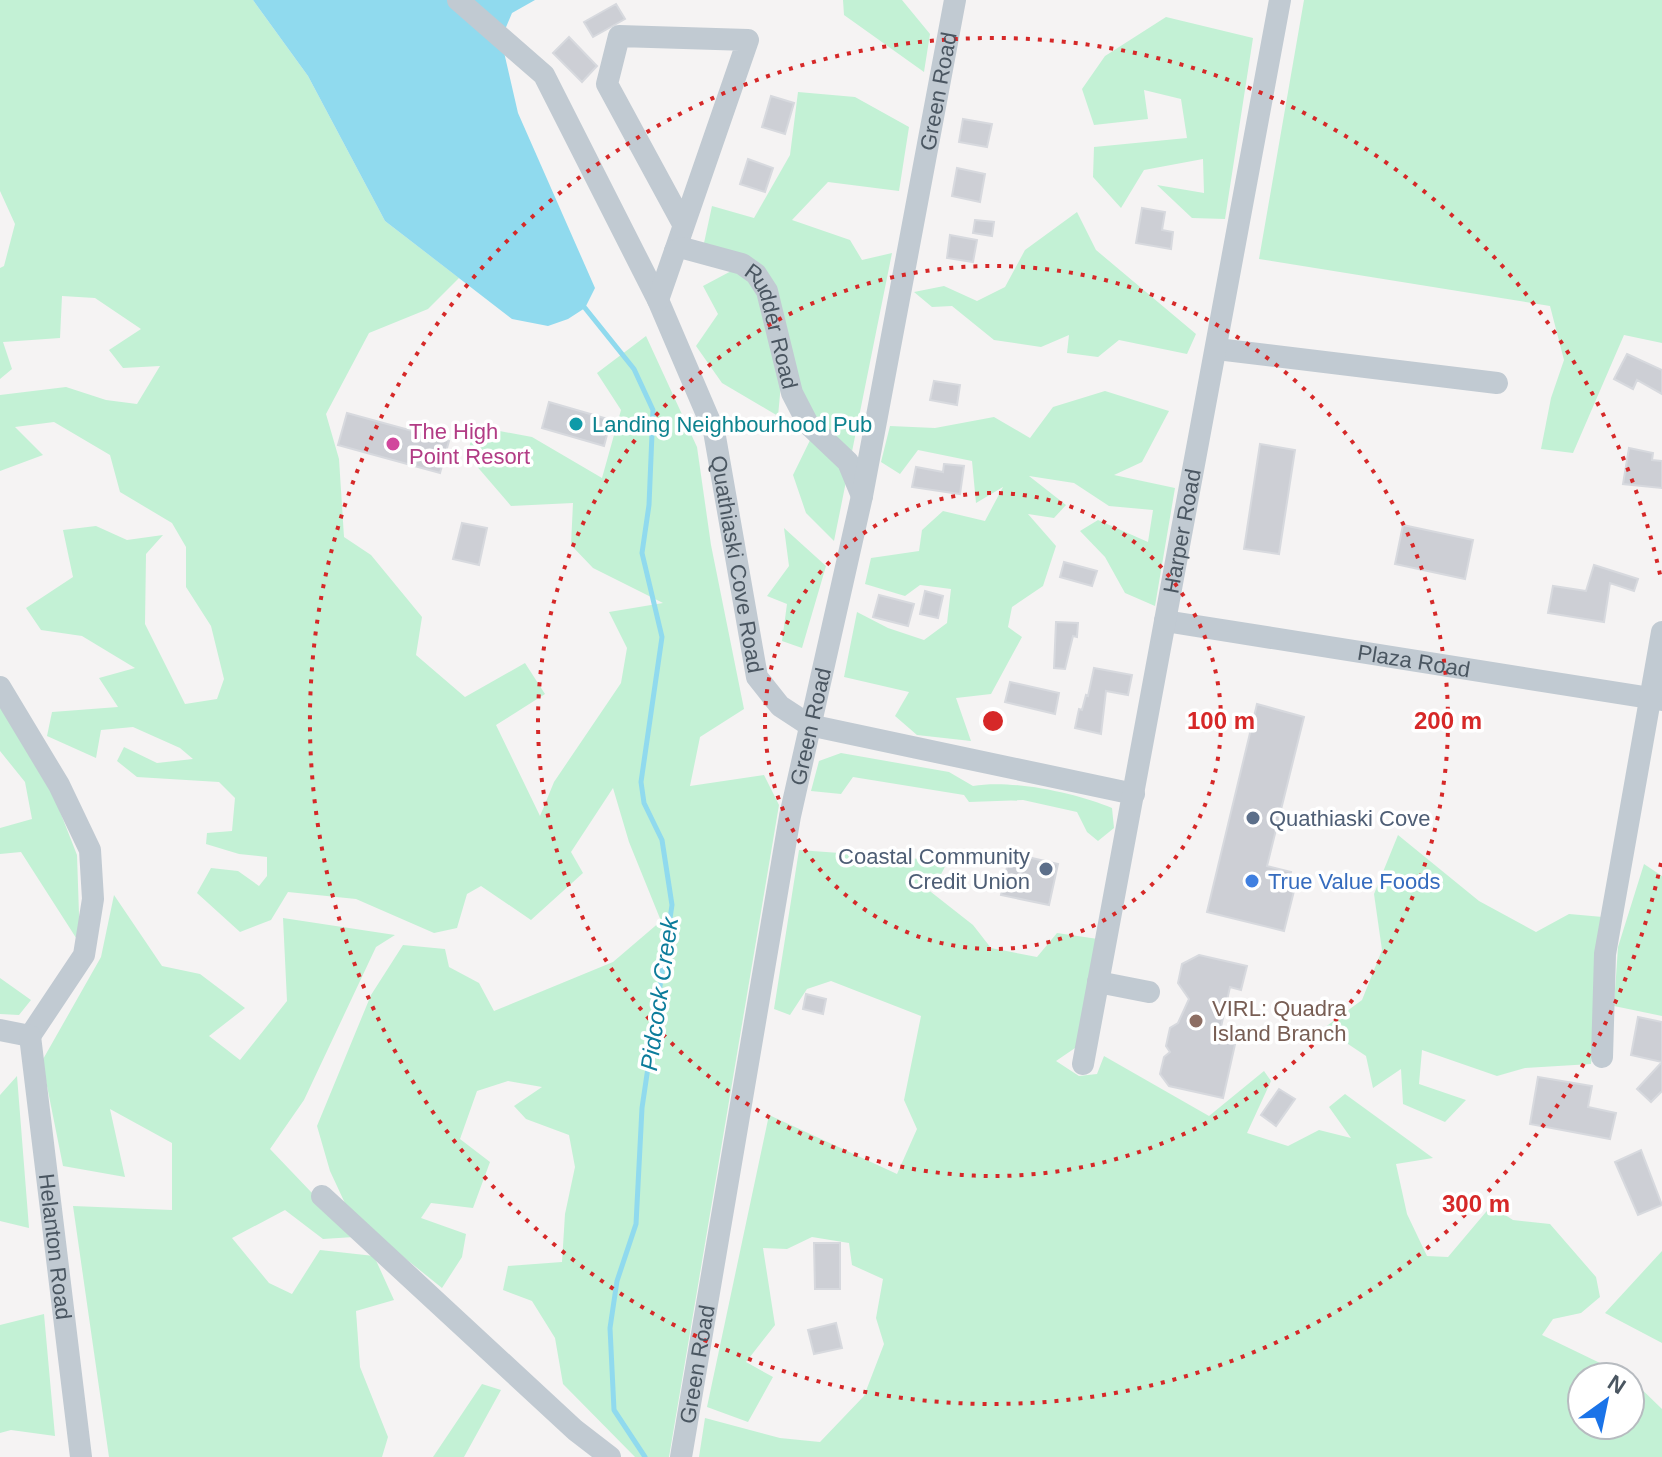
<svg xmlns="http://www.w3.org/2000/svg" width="1662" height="1457" font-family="Helvetica,sans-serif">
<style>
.green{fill:#c3f1d5}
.water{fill:#90daee}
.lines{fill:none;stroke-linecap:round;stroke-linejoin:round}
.stream{stroke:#90daee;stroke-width:5}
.building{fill:#cdcfd5;stroke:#d7d9de;stroke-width:2}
.minor{stroke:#c1cad2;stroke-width:22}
.ring{fill:none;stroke:#d62828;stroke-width:4;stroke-dasharray:4 8}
.culture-dot{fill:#0f9aa8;stroke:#fff;stroke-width:3}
.hotel-dot{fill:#d1479c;stroke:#fff;stroke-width:3}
.service-dot{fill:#5c6f8a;stroke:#fff;stroke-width:3}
.shop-dot{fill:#3f7fe0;stroke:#fff;stroke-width:3}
.education-dot{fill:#8d6e63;stroke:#fff;stroke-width:3}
.labels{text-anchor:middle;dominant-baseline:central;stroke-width:7;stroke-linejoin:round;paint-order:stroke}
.street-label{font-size:22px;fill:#4a5661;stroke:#fff}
.culture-label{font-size:22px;fill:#0d838f;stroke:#fff;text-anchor:start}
.hotel-label{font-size:22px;fill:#b23c85;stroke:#fff;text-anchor:start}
.service-label{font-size:22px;fill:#4e5e75;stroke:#fff;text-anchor:start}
.shop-label{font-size:22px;fill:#366cbe;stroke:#fff;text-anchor:start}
.education-label{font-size:22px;fill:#785e54;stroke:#fff;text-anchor:start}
.water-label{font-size:24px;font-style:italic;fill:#0c7c9b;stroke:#fff}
.centre{fill:#d62828;stroke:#fff;stroke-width:4}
.ring-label{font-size:24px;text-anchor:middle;font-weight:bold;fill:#d62828;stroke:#fff;stroke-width:7;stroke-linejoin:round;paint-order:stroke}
</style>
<rect width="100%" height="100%" fill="#f5f3f3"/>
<path class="green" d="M0,0h253l55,76 77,145 74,57 -31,31 -59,24 -43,81 13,45 5,78 27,18 51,62 -6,38 49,42 60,-34 20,31 -49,31 44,91 14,-34 67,-99 6,-35 -18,-36 54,-9 -70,-35 -22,-23 2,-42 -62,3 -43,-50 5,-30 59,11 70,41 19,-68 -24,-37 49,-37 51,111 14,98 33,164 -44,28 -10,49 74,-11 15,30 -110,652h-34l-72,-73 -8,-46 -23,-37 -29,-11 5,-24 54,-4 3,-48 10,-47 -6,-32 -43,-16 -12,-13 28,-19 -34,-6 -31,10 -17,48 30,23 -17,46 -42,-5 -10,15 45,16 -4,23 -20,31 -92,-74 -20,-43 -13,-45 54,-131 32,-50 42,4 4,18 30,16 15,28 119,-49 48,-41 -32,-79 -16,-54 -42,64 12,21 -52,47 -50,-34 -14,8 -10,34 -23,5 -78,-34 -68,-7 -17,28 -31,12 -43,-39 14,-25 27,3 21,15 8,-10v-19l-28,-3 -33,-10 1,-11 25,-2 3,-33 -16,-16 -82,-5 -20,-16 7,-14 33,16 36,-4 -13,-11 -47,-21 -32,3 -5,28 -49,-22 5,-24 66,-5 -19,-29 36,-10 -53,-32 -41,-6 -15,-22 47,-31 -10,-47 33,-4 31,14 36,-5 -17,19 -1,70 40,80 32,-5 7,-20 -13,-53 -25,-39v-40l-14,-24 -52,-31 -10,-37 -56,-33 -39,5 28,28 -43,16v-76l66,-8 40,13 31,4 23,-38 -37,2 -14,-18 32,-21 -46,-31 -33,-2 -2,42 -57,4 9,27 -12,10v-111l4,-2 11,-42 -15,-33z
M843,0h59l28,34 -6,38 -80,-57z
M1304,0h358v343l-38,-8 -51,118 -32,-4 10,-51 13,-38 -14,-54 -291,-47z
M1166,17l87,21 -28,181 -33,-1 -35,-33 47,8 -1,-34 -59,11 -23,38 -28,-31 1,-30 93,-9 -6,-39 -37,-9 4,29 -54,6 -12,-36 23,-33z
M798,92l57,5 54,30 -10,64 -71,-9 -36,38 58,20 12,20 30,-7 -58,288 -28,-28 -13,-38 24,-49 -36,-42 -3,32 -56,-33 -26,-37 22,-32 -15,-28 32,-17 -31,-26 8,-37 42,12 36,-63z
M1077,212l19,38 100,84 -9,20 -68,-14 -21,17 -31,-4 2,-18 -28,12 -47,-7 -42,-34 -20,1 -18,-15 30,-6 33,15 28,-14 20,-37z
M1105,391l64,20 -27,51 -28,13 61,13 -20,118 -30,-13 -20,-36 -25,-26 18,-11 50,22 5,-32 -44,-4 -35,-23 -45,-7 37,29 -12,13 -26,-4 28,32 -13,40 -31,21 -4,20 14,10 -31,57 -35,4 15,43 -54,-6 -22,-19 14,-24 -65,-15 13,-65 31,16 36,12 23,-17 4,-34 -31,-4 -15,11 -40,-12 6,-26 48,-7 3,-21 21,-19 42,10 18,-34 -27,16 -4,-42 -54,-11 -18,24 -19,-12 9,-36 45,2 59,-11 36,21 23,-31z
M784,528l42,38 -24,82 -20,-7 5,-37 -20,-8 22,-30z
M0,704l52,87 25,64 3,89 -59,-92 -21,2v-26l32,-9 -7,-37 -25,-31z
M841,753l108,19 24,14c38,-7 103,7 139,22l2,20 -16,13 -11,-9 -10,-20 -54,-12 -54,2 -5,-7 -111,-18 -12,17 -30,-3 8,-30z
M1398,835l81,66 57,31 33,-18 34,3 -12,147 -66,4 -28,8 -75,-26 -3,34 47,16 -21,22 -42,-18 -2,-35 -28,19 -7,-32 -42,-28 38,-28 20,-50 -8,-56z
M799,850l149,11 -9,17 -22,3 56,44 18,23 46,9 20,-24 41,6 -20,107 -22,15 23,15 18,-2 7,-18 105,60 55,-45 7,10 -24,52 41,13 31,-16 32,8 -22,-31 16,-13 88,64 -37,6 11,50 20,42 21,1 43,-51 22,14 37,4 46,53 4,20 -19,16 -28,6 -11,16 87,42h-47v48h48v-47l32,31v48h-963l6,-39 75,20 40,4 44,-46 20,-52 -8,-26 7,-39 -31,-14 -3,-22 -37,-6 -25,12 -24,-1 12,77 -29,37 27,15 -25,45 -41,-15 62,-292 128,59 20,-45 -13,-29 17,-84 -90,-35 -24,8 -17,26 -16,-6z
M1644,864l18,12v140l-48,-10 4,-59z
M114,895l48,71 38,8 45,34 -36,28 31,24 47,-59 -4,-83 112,17 -19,12 -72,153 -34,49 84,88 -31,2 -38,-29 -53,28 37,45 23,11 28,-44 54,6 20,44 -38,11 4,56 28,70 -6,20h-273l-36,-251 99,4v-67l-62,-34 15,68 -62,-11 -21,-105 59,-104z
M0,978l31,22 -12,15 -19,-1z
M17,1076l12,152 -29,-7v-126z
M1662,1251v92l-57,-30z
M44,1314l11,122 -44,-6 -11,3v-108z
M482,1384l19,6 -37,67h-31z"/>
<path class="water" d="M253,0h282l-23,13 -11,26 17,74 77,175 -10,20 -17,11 -20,7 -36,-7 -127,-98 -77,-145z"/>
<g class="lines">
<path class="stream" d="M585,308l49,61 19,41 -4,95 -7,48 20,84 -21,145 3,21 18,37 10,65 -30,203 -6,116 -19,57 -7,47 4,82 31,47"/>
</g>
<path class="building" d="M616,4l9,15 -32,18 -9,-15z
M569,37l28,29 -15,16 -29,-29z
M771,96l23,7 -9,31 -23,-7z
M963,119l29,5 -5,23 -28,-5z
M748,159l25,9 -8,24 -25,-8z
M957,168l28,6 -5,28 -28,-6z
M1142,208l23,4 -3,18 11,2 -2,17 -35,-6z
M975,220l19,2 -2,14 -19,-3z
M950,235l27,5 -4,22 -26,-4z
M1627,354l35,16v24l-25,-14 -4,9 -19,-10z
M934,381l26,4 -3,20 -27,-5z
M549,402l62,18 -7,26 -62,-18z
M347,413l102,28 -9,32 -102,-28z
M1260,444l35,6 -16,104 -35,-5z
M1629,448l24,5 -1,7 10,1v27l-39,-4z
M944,464l20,2 -4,28 -48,-7 4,-20 27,5z
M462,523l25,5 -8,37 -26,-6z
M1403,525l70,15 -8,39 -70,-15z
M1064,562l33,9 -5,15 -32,-9z
M1594,565l44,14 -4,12 -24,-8 -6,39 -56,-9 5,-27 33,5z
M925,591l18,5 -5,22 -18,-4z
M879,595l35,9 -6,22 -35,-9z
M1056,622l22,1 -1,14 -4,-1 -8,33 -11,-1z
M1094,668l38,7 -4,20 -22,-4 -5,43 -26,-6 4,-19 3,1 4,-15 2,1z
M1010,682l49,11 -4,21 -50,-12z
M1257,704l47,13 -37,149 24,6 -4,17 7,2 -10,40 -77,-19z
M1010,853l48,11 -9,41 -48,-10z
M1199,955l48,11 -6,24 -11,-3 -9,40 17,4 -15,67 -54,-12 -9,-12 4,-17 6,-5 -4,-6 4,-18 8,-5 11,-24 -11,-16 4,-19z
M806,994l20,5 -3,15 -20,-5z
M1638,1017l24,5v69l-11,11 -14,-13 25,-27 -31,-7z
M1538,1077l54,9 -4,21 28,6 -6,26 -80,-15z
M1279,1089l16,10 -19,27 -15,-11z
M1641,1150l21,55 -24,10 -23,-53z
M814,1243h26v46h-25z
M836,1323l6,25 -28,6 -6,-24z"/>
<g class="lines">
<g class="minor">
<path id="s1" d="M458,0l86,75 114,225 56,131 43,246 23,29 29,19 325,69"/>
<path d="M675,251l73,-211 -129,-4 -12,48 76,140"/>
<path id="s2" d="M658,300l17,-49 8,-3 59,16 14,10 11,17 25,102 16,31 40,38 14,34"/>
<path d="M1217,349l280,34"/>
<path id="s3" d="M1165,621l497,79"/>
<path d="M0,687l59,98 31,65 3,49 -9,56 -54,81"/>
<path d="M1098,982l51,10"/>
<path d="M0,1030l30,6"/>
<path id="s4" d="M30,1036l51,421"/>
<path d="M1602,1057l3,-103 57,-322"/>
<path id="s5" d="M1083,1064l197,-1064"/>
<path d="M322,1196l253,234 35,27"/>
<path id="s6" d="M681,1457l109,-641 72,-320 93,-496"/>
</g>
</g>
<g class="ring">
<circle cx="993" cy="721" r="228"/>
<circle cx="993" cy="721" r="455"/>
<path d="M1661 863A683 683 0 1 1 1661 579"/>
</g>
<circle class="culture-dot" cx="576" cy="424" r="8"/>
<circle class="hotel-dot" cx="393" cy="444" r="8"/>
<g class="service-dot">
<circle cx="1253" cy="818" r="8"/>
<circle cx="1046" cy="869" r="8"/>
</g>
<circle class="shop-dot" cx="1252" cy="881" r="8"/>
<circle class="education-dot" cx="1196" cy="1021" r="8"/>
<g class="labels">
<g class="street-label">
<text stroke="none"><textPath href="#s6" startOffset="1390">Green Road</textPath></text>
<text stroke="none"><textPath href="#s2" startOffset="194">Rudder Road</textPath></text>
<text stroke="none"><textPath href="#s5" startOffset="542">Harper Road</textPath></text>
<text stroke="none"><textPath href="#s1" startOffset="644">Quathiaski Cove Road</textPath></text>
<text stroke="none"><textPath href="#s3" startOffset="252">Plaza Road</textPath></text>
<text stroke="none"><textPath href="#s6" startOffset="742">Green Road</textPath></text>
<text stroke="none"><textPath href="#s4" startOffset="212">Helanton Road</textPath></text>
<text stroke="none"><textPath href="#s6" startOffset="94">Green Road</textPath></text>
</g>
<g class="culture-label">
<text x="592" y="424">Landing Neighbourhood Pub</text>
</g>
<g class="hotel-label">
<text x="409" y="431">The High<tspan x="409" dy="25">Point Resort</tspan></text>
</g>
<g class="service-label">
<text x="1269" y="818">Quathiaski Cove</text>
<text x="1030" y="856" text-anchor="end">Coastal Community<tspan x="1030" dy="25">Credit Union</tspan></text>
</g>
<g class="shop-label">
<text x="1268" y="881">True Value Foods</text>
</g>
<g class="education-label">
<text x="1212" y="1008">VIRL: Quadra<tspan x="1212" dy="25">Island Branch</tspan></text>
</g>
<g class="water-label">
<text transform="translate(659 994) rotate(-82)">Pidcock Creek</text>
</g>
</g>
<circle cx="993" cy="721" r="12" class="centre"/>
<g class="ring-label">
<text x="1221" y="729">100 m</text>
<text x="1448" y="729">200 m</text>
<text x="1476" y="1212">300 m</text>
</g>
<g transform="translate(1606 1401) rotate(33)"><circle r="38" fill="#ffffff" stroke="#b7bbc0" stroke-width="2"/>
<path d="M0-6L14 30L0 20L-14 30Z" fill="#1a73e8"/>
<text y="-12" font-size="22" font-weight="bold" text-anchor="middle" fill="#4a5661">N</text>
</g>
</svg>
